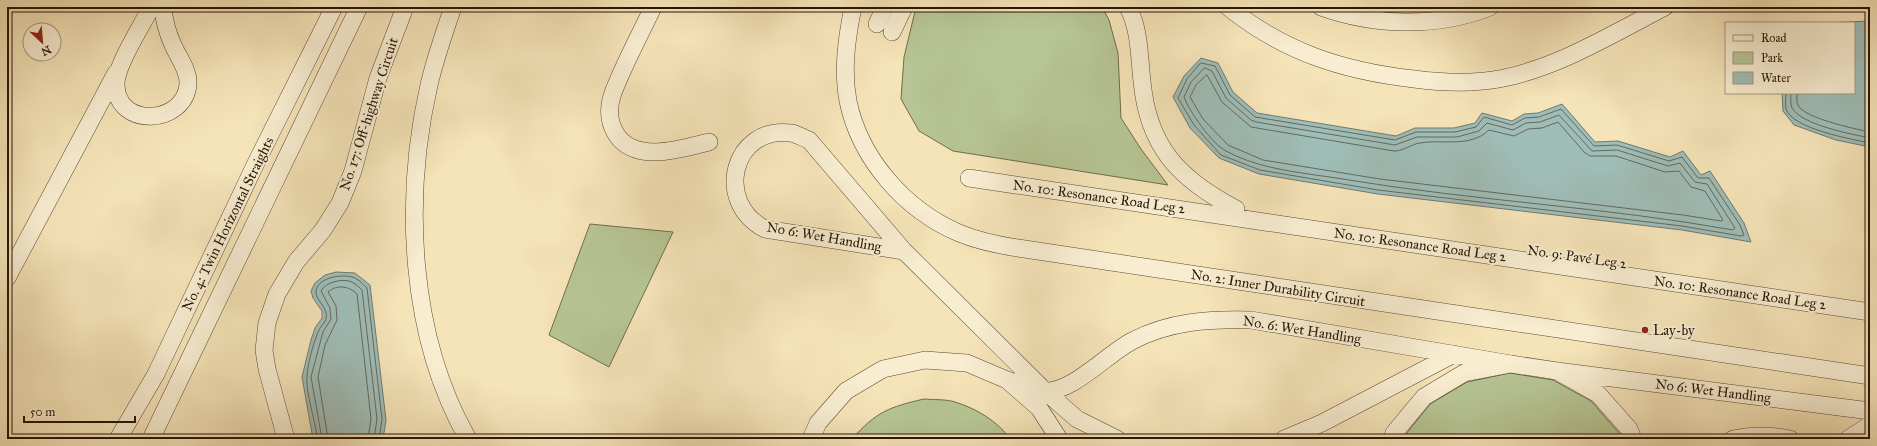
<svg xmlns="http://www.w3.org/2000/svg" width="1877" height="446" font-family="'IM FELL Great Primer',serif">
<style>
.green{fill:#b6c593;stroke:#6e6d4c}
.water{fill:#9fbdb7;stroke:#6f7a70}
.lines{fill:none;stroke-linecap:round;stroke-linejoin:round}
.shore{stroke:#63695e;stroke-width:1}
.street-casing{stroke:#5a4932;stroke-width:18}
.street{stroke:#f8edd1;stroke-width:17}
.poi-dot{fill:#8f2418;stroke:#f8edd1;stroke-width:1.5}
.labels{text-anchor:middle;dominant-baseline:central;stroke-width:4;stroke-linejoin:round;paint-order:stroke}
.street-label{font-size:14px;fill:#271505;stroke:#f8edd1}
.poi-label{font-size:14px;fill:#271505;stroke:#f8edd1;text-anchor:start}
</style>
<rect width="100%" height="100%" fill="#f5e4b8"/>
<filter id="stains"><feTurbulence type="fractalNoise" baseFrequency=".005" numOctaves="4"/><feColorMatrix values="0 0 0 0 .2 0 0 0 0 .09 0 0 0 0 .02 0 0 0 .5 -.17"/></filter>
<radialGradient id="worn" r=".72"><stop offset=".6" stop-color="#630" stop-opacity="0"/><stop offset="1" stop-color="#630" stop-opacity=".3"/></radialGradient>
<path class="green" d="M916,7h186l7,13 9,33 3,65 20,31 27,36 -215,-34 -34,-20 -18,-32 3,-42z
M590,224l83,8 -64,135 -60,-32z
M1510,373l43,7 38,21 29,33 2,5h-220l28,-35 37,-22z
M924,399c10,1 22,0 31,3 20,6 43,19 55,37h-158c24,-27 37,-32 72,-40z"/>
<path class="water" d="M1870,21v126l-34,-7 -42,-15 -11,-14 -1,-18h72v-70h-29z
M1201,58l17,5 15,29 24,21 139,23 19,-8h39l21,-5 7,-10 30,8 12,-7 14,-1 24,-9 33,38 23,-1 52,16 13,-6 18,24 9,-4 34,52 7,19 -69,-12 -304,-36 -119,-20 -40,-16 -29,-30 -17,-31 11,-21z
M336,272l19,1 15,12 16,135 -3,19h-70l-11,-62 9,-37 4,-12 7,-10v-7l-9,-13 -2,-7 4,-8 10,-8z"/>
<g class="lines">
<path class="shore" d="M1201,63l14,3 15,29 25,22 140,23 21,-8h39l21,-5 8,-10 28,8 13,-7 14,-1 22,-8 33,37 23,-1 52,16 13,-4 16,21h11l31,47 4,10 -3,1 -59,-10 -304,-36 -118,-20 -39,-15 -27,-30 -16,-27 9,-19z
M1205,68l7,3 14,27 25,22 5,2 139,23 22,-8h40l22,-6 8,-8 26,7 13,-7 14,-1 19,-7 33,36 25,-1 51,16 12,-3 15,19 12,2 28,44 -2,2c-127,-23 -257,-29 -384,-50 -41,-7 -86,-9 -123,-29 -14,-7 -37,-40 -42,-54l7,-15z
M1207,75l15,27 29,25 143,24c10,0 17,-7 26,-8 24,-4 50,5 69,-13l25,6 14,-7 14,-1 16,-6 26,30 6,4h26l49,16 14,-1 12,16 14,4 18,29 -2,1 -38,-6 -303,-36 -117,-19 -35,-15 -25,-26 -13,-22 6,-12z
M1786,93c0,5 -1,11 0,16 7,20 65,30 84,34
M1791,93c0,5 -1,11 1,15 10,17 59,26 78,30
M1797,93c0,4 -1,9 1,12 5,13 58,24 72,27
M317,439c-1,-18 -12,-47 -10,-63 1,-14 6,-31 11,-44 2,-5 7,-9 8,-13 3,-12 -11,-18 -10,-28 2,-14 26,-17 36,-14 5,1 11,7 15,11l15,131 -3,20
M322,439l-11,-62 9,-34 3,-11 8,-13 -1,-11 -9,-17c4,-9 22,-13 31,-9 4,2 8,6 10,8l15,129 -3,20
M328,439l-10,-62 7,-32 12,-25 -1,-14 -8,-14c9,-8 21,-6 29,2l14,125 -3,20"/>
<defs>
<path id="street" d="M151,7c-9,19 -35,58 -35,77 0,45 69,41 72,0 1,-14 -10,-27 -15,-39 -6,-13 -9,-24 -10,-38
M453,7c-9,26 -18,52 -24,78 -26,114 -20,251 39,354
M653,7c-13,28 -29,57 -40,86 -5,14 -5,28 3,41 19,30 65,15 93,8
M853,7c-6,30 -11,62 -5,94 12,58 57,109 111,132 19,8 39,12 59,15l852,128
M1128,7c12,23 11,49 14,74 6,66 37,98 94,128
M1228,7c56,45 115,64 186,72 30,4 61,5 90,-1 57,-12 110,-45 161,-71
M1321,7c53,19 116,21 169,0
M877,24l8,-17
M892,32l12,-25
M969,178l901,134
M904,251l-139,-22c-52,-27 -32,-104 26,-96 6,1 12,5 18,7l95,111 141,140 32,28 40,20
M7,278l109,-205
M1557,371l313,40
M1007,380c11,3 23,9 35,11 28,4 65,-37 90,-50 38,-20 77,-22 119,-21l260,44
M118,439l38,-65 100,-211 78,-156
M151,439l208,-432
M286,439l-19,-70 -3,-19 3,-27 10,-29 19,-32 27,-32 17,-27 13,-32 25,-93 27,-71
M811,439l7,-16 28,-32 37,-22 42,-9 42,3 40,17 32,28 20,31
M1284,439l38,-16 132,-69
M1392,439l2,-6 30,-36 40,-24 47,-9 46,7 41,23 31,35 4,10
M1733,439c19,-4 38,-4 57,0
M1848,439l22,-14"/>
</defs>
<use href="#street" class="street-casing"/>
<use href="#street" class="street"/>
</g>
<circle class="poi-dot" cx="1645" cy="330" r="4"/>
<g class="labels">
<g class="street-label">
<text transform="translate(369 114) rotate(-72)">No. 17: Off-highway Circuit</text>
<text transform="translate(1099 197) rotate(8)">No. 10: Resonance Road Leg 2</text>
<text transform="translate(228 224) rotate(-64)">No. 4: Twin Horizontal Straights</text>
<text transform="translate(824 237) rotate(10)">No 6: Wet Handling</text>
<text transform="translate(1420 245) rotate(8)">No. 10: Resonance Road Leg 2</text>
<text transform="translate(1577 257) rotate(8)">No. 9: Pavé Leg 2</text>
<text transform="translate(1278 288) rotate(9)">No. 2: Inner Durability Circuit</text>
<text transform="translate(1740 293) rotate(8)">No. 10: Resonance Road Leg 2</text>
<text transform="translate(1302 330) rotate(9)">No. 6: Wet Handling</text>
<text transform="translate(1713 391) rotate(7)">No 6: Wet Handling</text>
</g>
<g class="poi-label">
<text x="1653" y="330">Lay-by</text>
</g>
</g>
<rect width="1877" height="446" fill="none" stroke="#f5e4b8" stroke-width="24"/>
<rect x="8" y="8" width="1861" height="430" fill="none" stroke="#271505" stroke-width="2"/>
<rect x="12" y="12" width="1853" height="422" fill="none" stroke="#271505"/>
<rect x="1725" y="22" width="130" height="72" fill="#f8edd1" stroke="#a4977f"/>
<rect x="1733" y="35" width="20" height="6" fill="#f8edd1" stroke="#a4977f"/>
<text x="1761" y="42" font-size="12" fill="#271505">Road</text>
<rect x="1733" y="52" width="20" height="12" fill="#b6c593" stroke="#a4977f"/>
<text x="1761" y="62" font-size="12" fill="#271505">Park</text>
<rect x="1733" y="72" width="20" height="12" fill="#9fbdb7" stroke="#a4977f"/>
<text x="1761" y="82" font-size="12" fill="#271505">Water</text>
<g transform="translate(42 42) rotate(154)"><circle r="19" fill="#f8edd1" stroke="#a4977f"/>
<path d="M0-3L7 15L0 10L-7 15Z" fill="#8f2418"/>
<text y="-6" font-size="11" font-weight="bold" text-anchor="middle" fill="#271505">N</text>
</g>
<path d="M24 416v6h111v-6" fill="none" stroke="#271505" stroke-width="2"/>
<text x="30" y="416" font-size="12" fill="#271505" stroke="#f8edd1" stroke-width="3" paint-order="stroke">50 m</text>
<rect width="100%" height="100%" filter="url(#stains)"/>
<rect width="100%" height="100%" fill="url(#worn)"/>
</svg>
